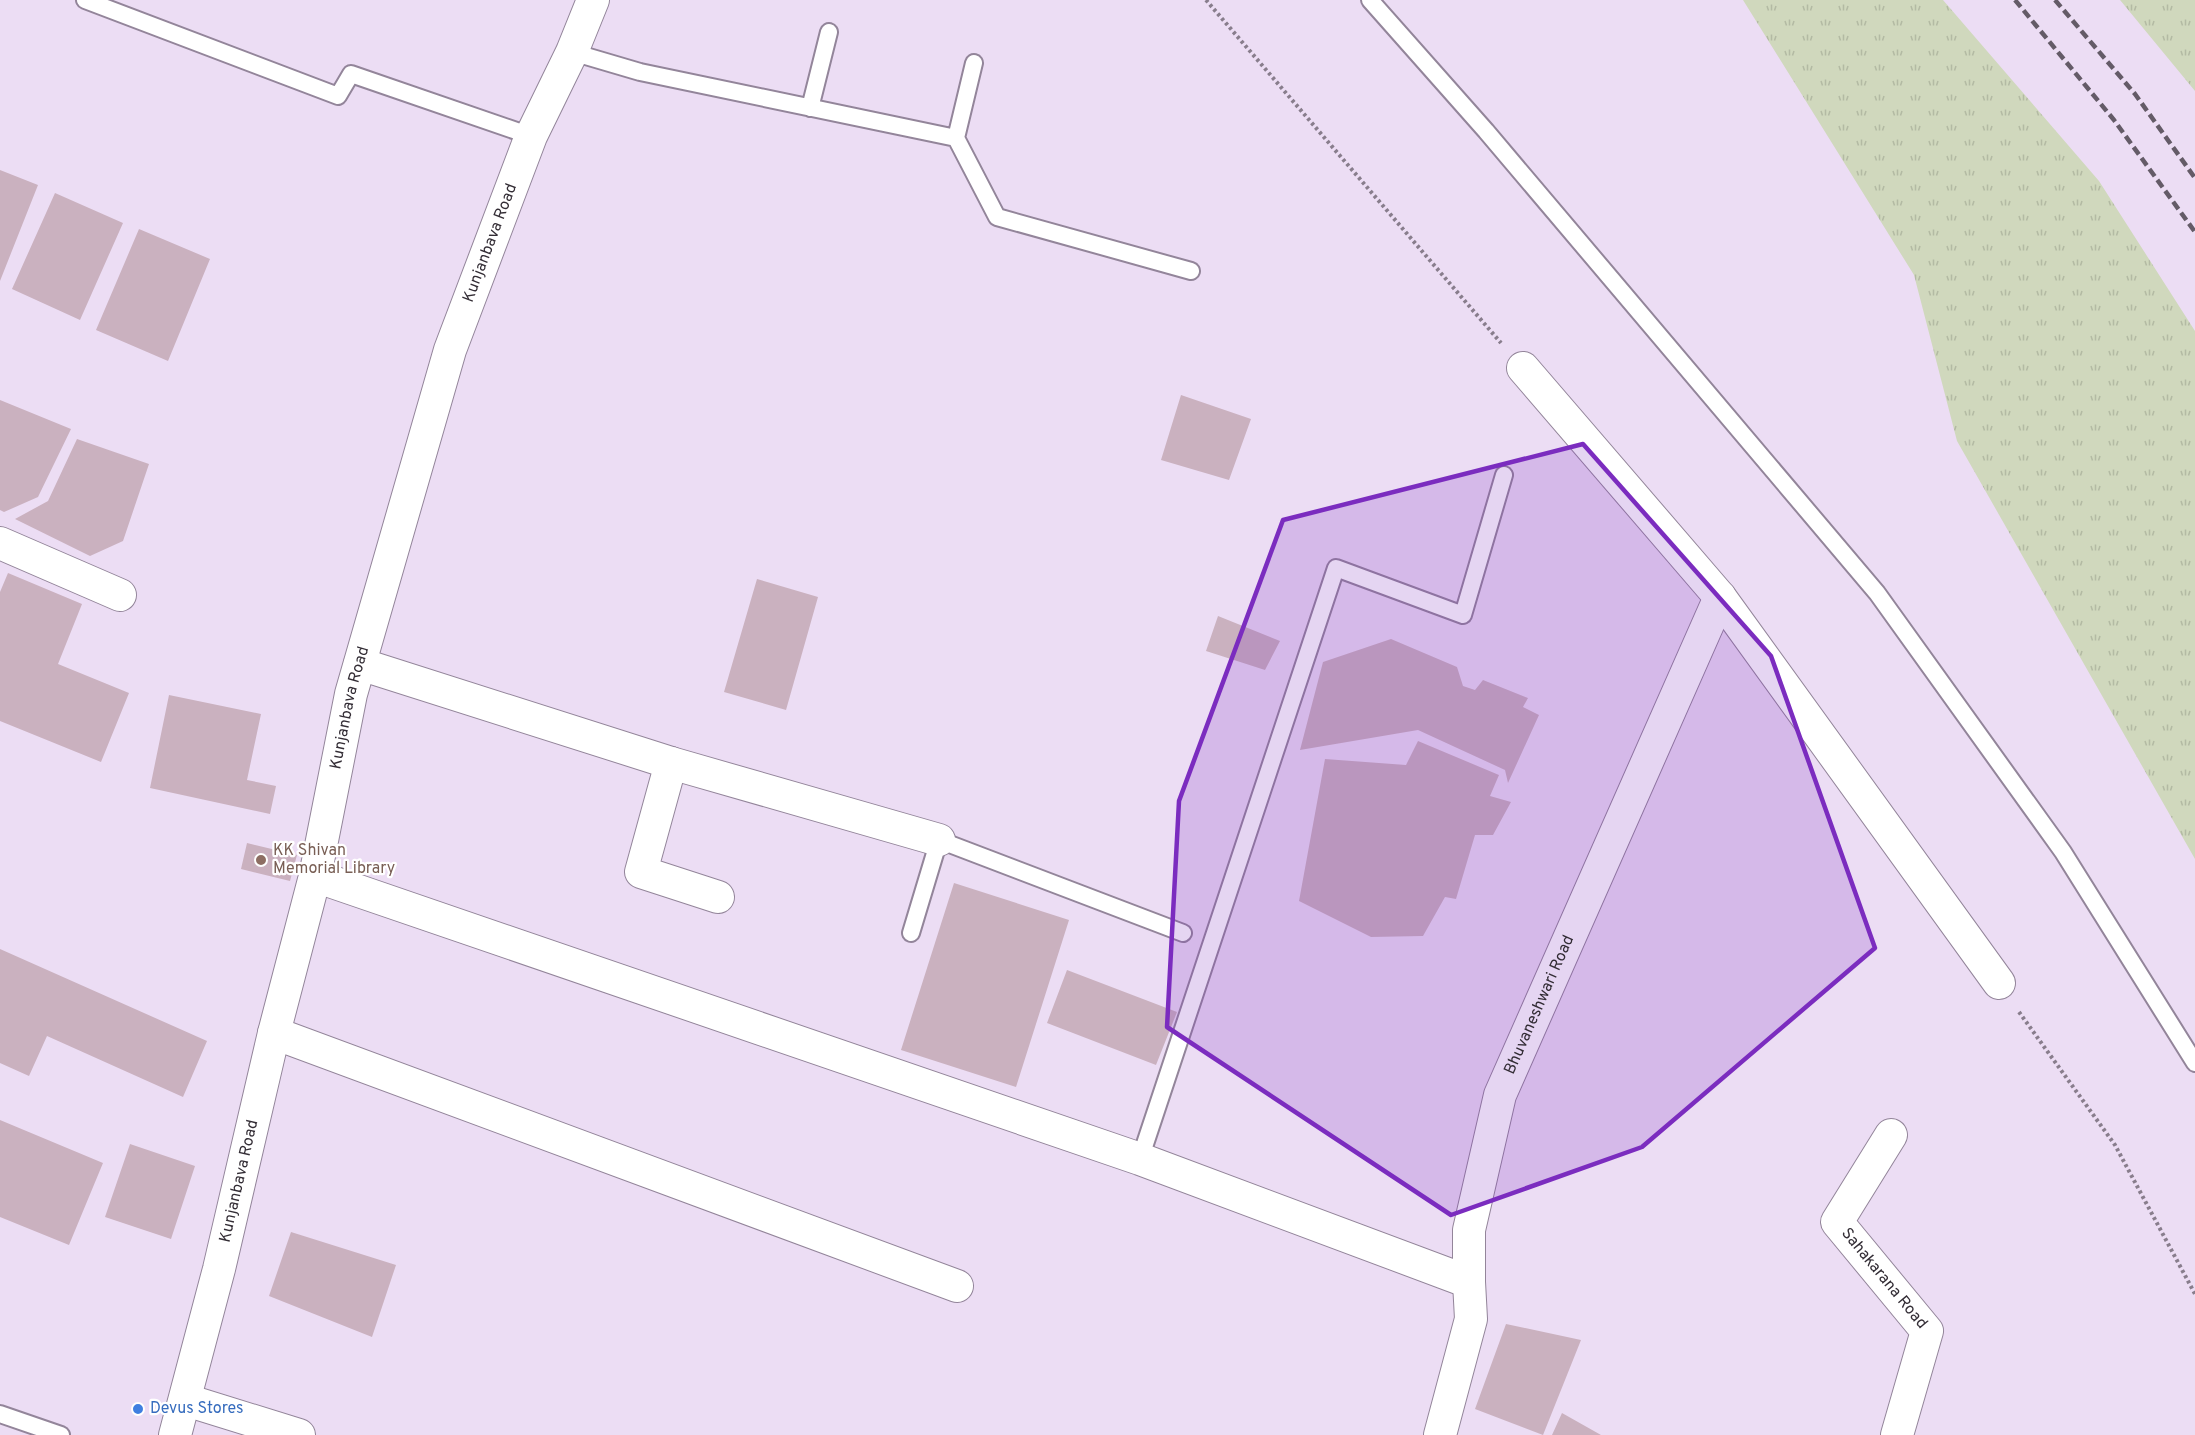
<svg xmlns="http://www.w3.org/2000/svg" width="2195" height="1435" font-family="Overpass,sans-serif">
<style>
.grass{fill:url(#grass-tufts)}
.building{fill:#cab1bf}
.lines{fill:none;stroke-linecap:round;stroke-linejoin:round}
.service-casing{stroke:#93859a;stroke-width:20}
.minor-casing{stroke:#93859a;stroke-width:34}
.path{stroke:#887d8c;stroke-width:4;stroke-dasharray:3 3;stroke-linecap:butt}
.service{stroke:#fff;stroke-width:16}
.minor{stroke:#fff;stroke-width:32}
.rail{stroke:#645b67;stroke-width:4.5;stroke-dasharray:9 4.5;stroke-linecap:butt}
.marked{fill:#7b2cbf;fill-opacity:0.2;stroke:#7b2cbf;stroke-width:4.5;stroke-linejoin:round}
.education-dot{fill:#8d6e63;stroke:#fff;stroke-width:2}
.shop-dot{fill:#3f7fe0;stroke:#fff;stroke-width:2}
.labels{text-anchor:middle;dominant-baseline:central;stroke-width:4.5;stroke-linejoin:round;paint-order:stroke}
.street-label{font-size:16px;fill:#332d35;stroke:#fff}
.education-label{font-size:16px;fill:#785e54;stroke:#fff;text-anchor:start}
.shop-label{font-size:16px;fill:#366cbe;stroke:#fff;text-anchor:start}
</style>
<defs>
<pattern id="grass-tufts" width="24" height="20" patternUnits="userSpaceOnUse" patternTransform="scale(1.5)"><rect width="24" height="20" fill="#d0d8bd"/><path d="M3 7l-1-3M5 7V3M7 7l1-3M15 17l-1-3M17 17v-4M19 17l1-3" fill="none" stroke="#b3baa3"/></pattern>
</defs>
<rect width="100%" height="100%" fill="#ecddf4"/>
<path class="grass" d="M1743,0h200l156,181 96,150v528l-238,-418 -43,-166z
M2120,0h75v91z"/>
<path class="building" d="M0,170l38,15 -38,96z
M55,193l68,30 -43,97 -68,-31z
M139,229l71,30 -42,102 -72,-31z
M1181,395l70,24 -22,61 -68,-20z
M0,400l71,29 -33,68 -34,15 -4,-2z
M77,439l72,25 -26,77 -33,15 -75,-37 33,-18z
M8,573l74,31 -24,60 71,29 -28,69 -101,-41v-129z
M757,579l61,18 -32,113 -62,-18z
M1218,616l62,25 -15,29 -59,-19z
M1391,639l66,28 6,19 12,4 8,-10 45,18 -5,9 16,8 -31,68 -3,-13 -87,-40 -118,20 23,-88z
M169,695l92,19 -14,66 29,6 -6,28 -120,-26z
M1418,741l81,34 -9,21 21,6 -18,33h-18l-19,64 -11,-2 -22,39 -52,1 -72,-36 26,-142 81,6z
M247,843l50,12 -7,26 -49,-12z
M954,883l115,37 -53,167 -115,-37z
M0,949l207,92 -24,56 -136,-61 -18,40 -29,-13z
M1067,970l110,42 -21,53 -109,-42z
M0,1120l103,43 -34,82 -69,-28z
M130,1144l65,22 -24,73 -66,-22z
M291,1232l105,33 -24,72 -103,-41z
M1506,1324l75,16 -38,95 -68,-26z
M1562,1413l39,22h-49z"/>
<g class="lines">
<defs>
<path id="service" d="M85,0l253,96 13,-22 180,62
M1370,0l116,131 391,462 186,259 132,211
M572,52l68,20 316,66 41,79 194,54
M810,108l19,-76
M956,138l18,-75
M911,933l28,-93 244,93
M1140,1159l196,-591 127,47 41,-140
M0,1414l61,21"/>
<g id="minor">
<path d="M1523,368l197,229 279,386"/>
<path d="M0,543l120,52"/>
<path d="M360,664l311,99 268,77"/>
<path d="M671,763l-30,109 77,25"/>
<path d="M315,876l825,283 329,123"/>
<path d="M274,1033l683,253"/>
<path id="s1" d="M1891,1135l-54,87 90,109 -30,104"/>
<path d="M186,1400l113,35"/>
<path id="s2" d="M175,1435l44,-166 55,-236 41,-157 36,-182 99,-344 81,-214 41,-84 21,-52"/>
<path id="s3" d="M1440,1435l31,-116 -2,-37v-52l31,-135 220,-498"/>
</g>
</defs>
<use href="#service" class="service-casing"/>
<use href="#minor" class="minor-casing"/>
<path class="path" d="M1206,0l295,343
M2019,1012l96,133 80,149"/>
<use href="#service" class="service"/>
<use href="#minor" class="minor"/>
<path class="rail" d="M2015,0l99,120 81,112
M2055,0l80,94 60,84"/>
</g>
<path class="marked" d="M1583,444l188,212 104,292 -233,199 -191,68 -284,-188 12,-226 104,-281z"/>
<circle class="education-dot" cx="261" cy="860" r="6"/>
<circle class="shop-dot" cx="138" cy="1409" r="6"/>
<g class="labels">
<g class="street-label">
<text stroke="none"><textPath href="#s2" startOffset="1234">Kunjanbava Road</textPath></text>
<text stroke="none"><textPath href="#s2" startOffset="748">Kunjanbava Road</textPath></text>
<text stroke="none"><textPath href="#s3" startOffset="446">Bhuvaneshwari Road</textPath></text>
<text stroke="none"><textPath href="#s2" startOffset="262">Kunjanbava Road</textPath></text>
<text stroke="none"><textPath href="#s1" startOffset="176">Sahakarana Road</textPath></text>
</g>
<g class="education-label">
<text x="273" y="851">KK Shivan<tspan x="273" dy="18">Memorial Library</tspan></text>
</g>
<g class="shop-label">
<text x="150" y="1409">Devus Stores</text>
</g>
</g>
</svg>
